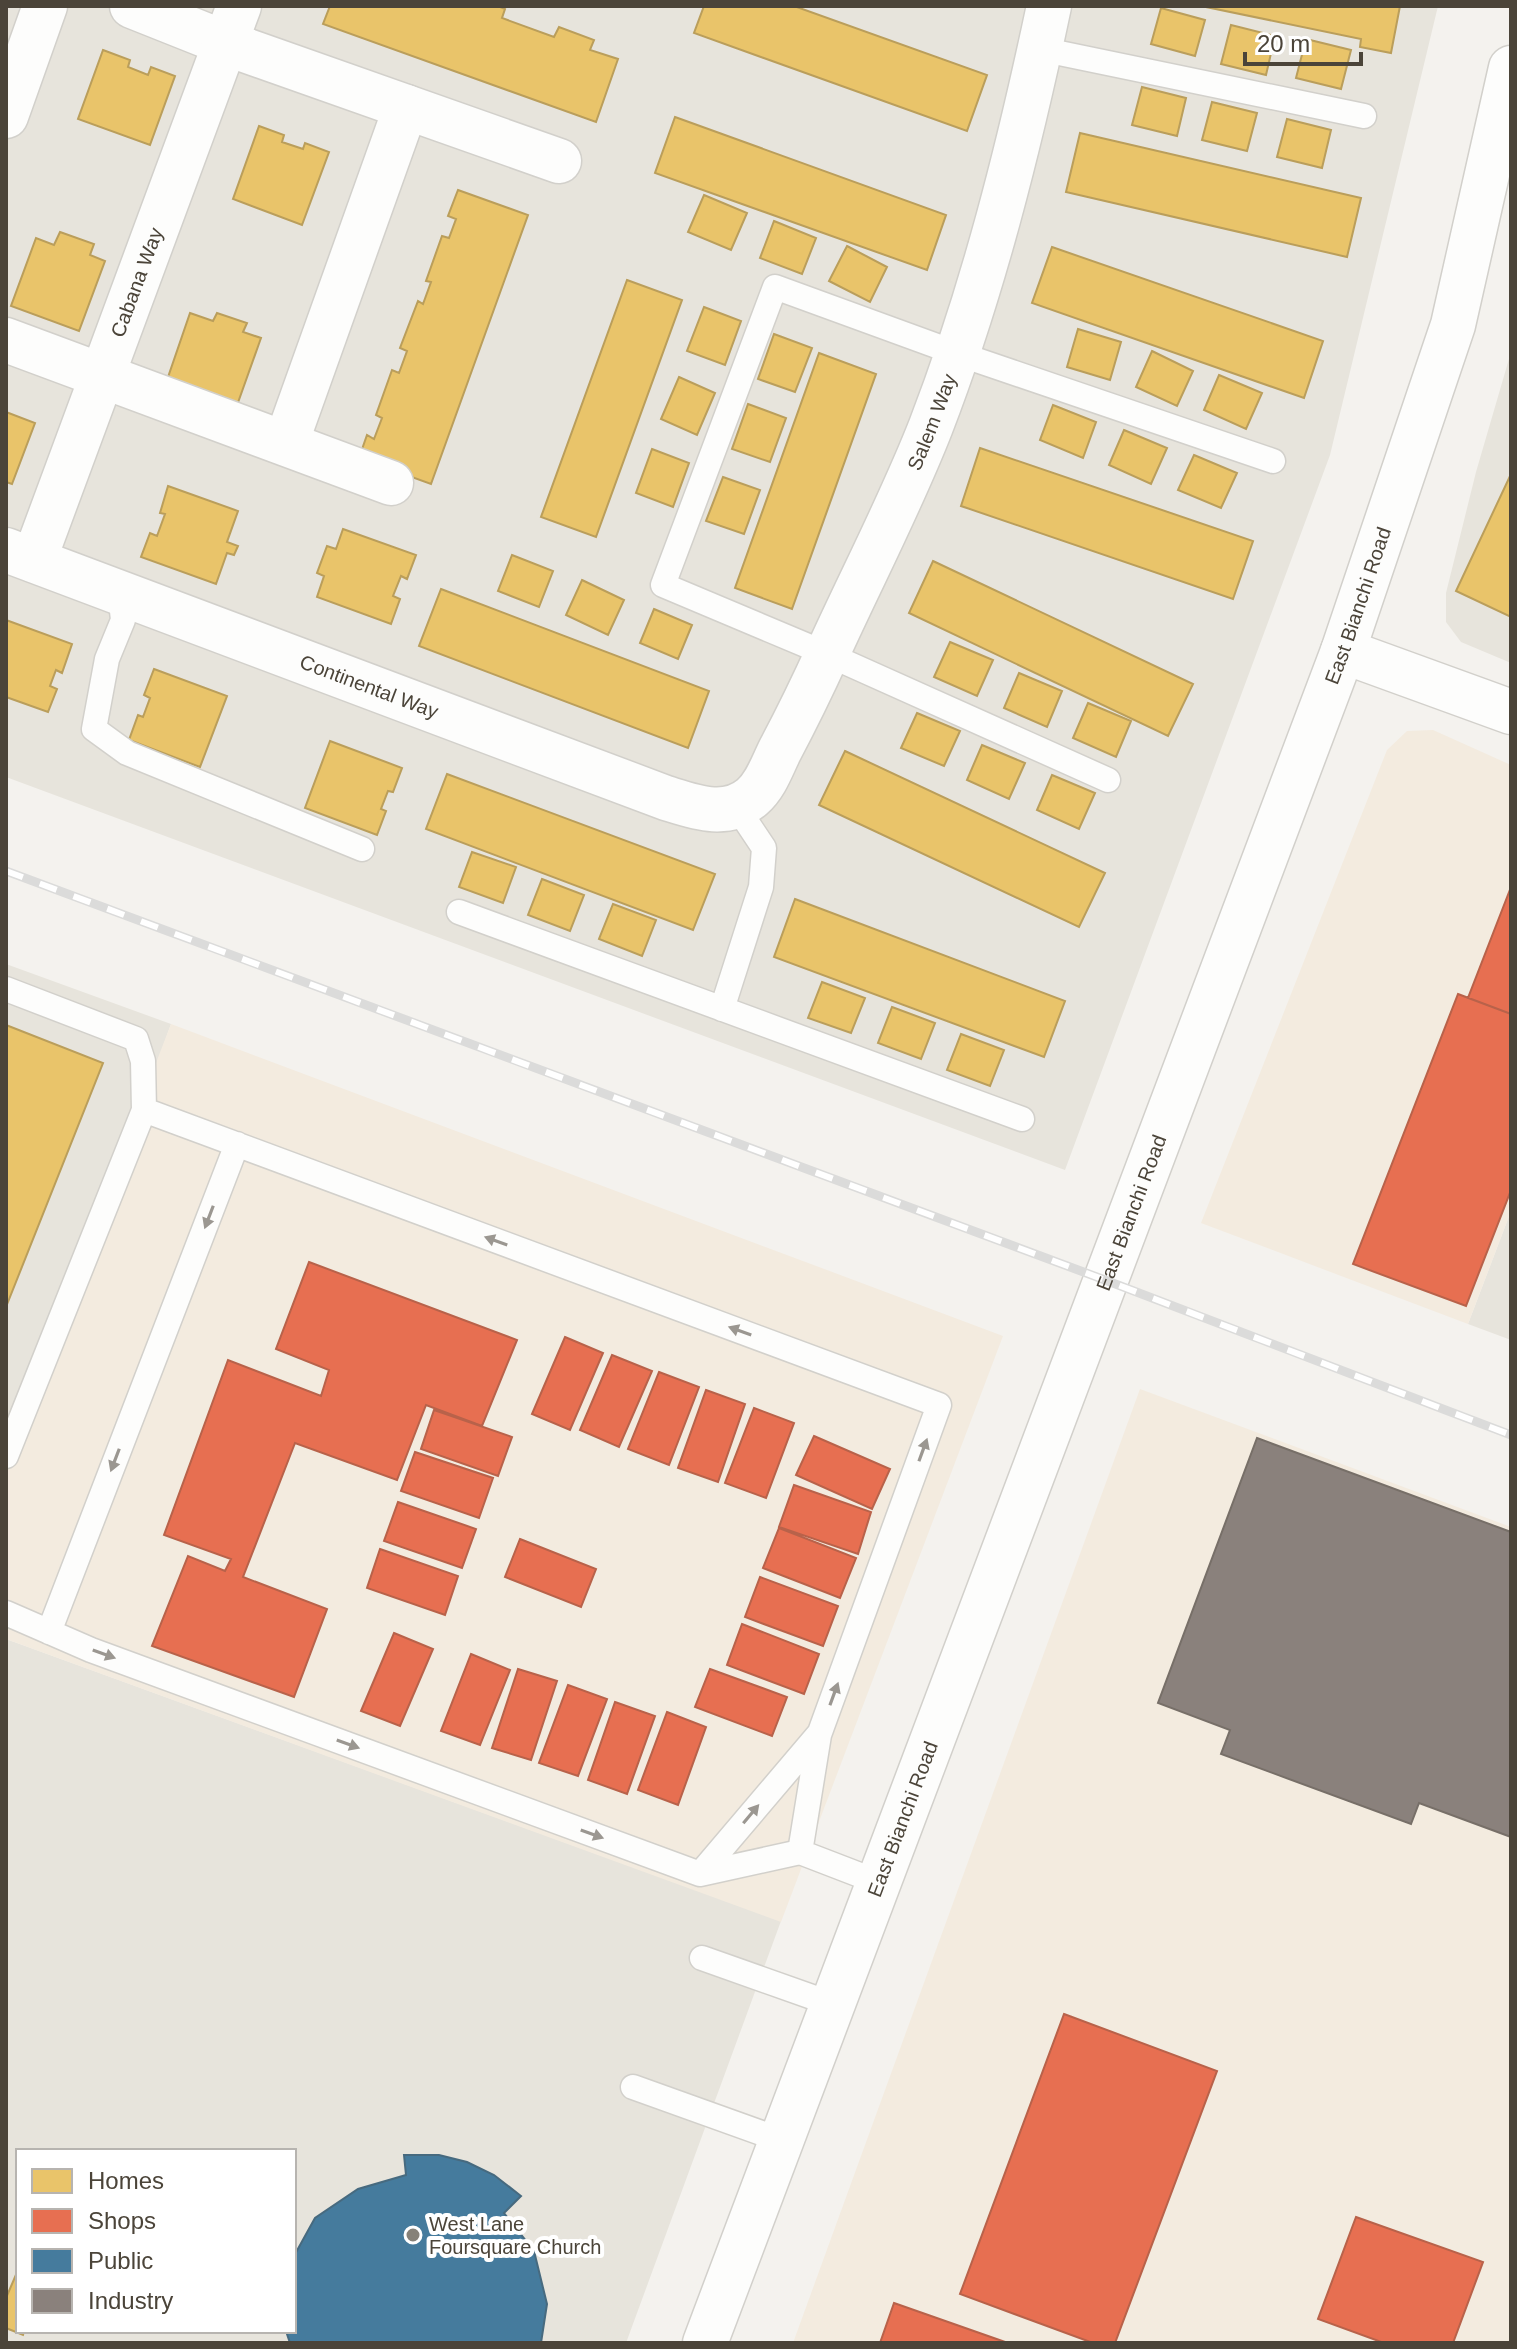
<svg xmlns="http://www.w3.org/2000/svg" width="1517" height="2349" font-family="Arial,sans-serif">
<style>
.residential{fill:#e7e4dc;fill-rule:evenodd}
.commercial{fill:#f3ebdf}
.homes{fill:#e9c46a;stroke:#ba9e5b;stroke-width:2}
.shops{fill:#e76f51;stroke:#b8624a;stroke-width:2}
.public{fill:#457b9d;stroke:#476a7f;stroke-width:2}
.industry{fill:#8a817c;stroke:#776f68;stroke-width:2}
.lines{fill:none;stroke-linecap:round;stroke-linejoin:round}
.service-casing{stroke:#d2d0cb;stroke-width:27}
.minor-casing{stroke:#d2d0cb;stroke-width:47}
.tertiary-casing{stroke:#d2d0cb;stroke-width:47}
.service{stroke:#fdfdfc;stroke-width:24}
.minor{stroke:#fdfdfc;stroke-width:44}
.tertiary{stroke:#fdfdfc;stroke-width:44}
.rail-casing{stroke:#dbdbda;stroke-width:9}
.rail{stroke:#fff;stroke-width:6;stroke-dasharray:18;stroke-linecap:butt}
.oneway{fill:#9b9791}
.poi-dot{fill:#868178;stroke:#fff;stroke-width:3}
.labels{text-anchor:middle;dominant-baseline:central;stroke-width:8;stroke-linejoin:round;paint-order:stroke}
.street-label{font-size:20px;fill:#4b4439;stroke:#fff}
.poi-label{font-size:20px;fill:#4b4439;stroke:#fff;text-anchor:start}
</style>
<rect width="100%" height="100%" fill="#f4f2ee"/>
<path class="residential" d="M6,6h1432l-108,449 -265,715 -1059,-393z
M1511,352v311l-50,-21 -15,-20v-29l30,-121z
M6,964l165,60 -165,459z
M1511,1211v129l-43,-16z
M6,1639l775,282 -155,422h-620zM18,2151h276v180h-276z"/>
<path class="commercial" d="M1433,730l78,35v446l-43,113 -267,-101 186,-473 20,-19z
M171,1024l832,312 -222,586 -775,-283v-187z
M1140,1389l371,138v816h-718z"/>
<path class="homes" d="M330,6h168l7,3 -3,9 52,19 5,-10 35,13 -4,10 28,9 -22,63 -273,-98z
M704,6h90l193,69 -20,56 -273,-98z
M1201,6h199l-9,47 -31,-6 1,-8z
M1161,8l44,12 -10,36 -44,-12z
M1231,25l44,11 -9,39 -45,-11z
M1306,39l45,11 -10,39 -45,-11z
M103,50l27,10 -2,7 20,8 3,-8 24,9 -25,69 -72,-26z
M1142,87l44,11 -9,38 -45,-11z
M1212,102l45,11 -10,38 -45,-11z
M675,117l271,98 -19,55 -272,-97z
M1287,119l44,11 -9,38 -45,-11z
M259,126l25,9 -2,7 21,7 2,-6 24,9 -27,73 -69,-26z
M1080,133l281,65 -14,59 -281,-65z
M458,190l70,25 -97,269 -72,-26 8,-23 7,4 8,-21 -6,-3 16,-45 7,3 8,-22 -7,-3 18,-47 5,3 8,-22 -5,-1 16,-45 7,2 7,-19 -8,-3z
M704,195l43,18 -16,37 -43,-18z
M774,221l42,17 -14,36 -42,-16z
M60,232l34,12 -4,11 15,6 -26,70 -68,-25 25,-68 18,7z
M847,246l40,21 -17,35 -41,-21z
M1052,247l271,94 -19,57 -272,-95z
M627,280l55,20 -86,237 -55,-20z
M704,307l37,14 -16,44 -38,-14z
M190,313l23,8 4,-8 30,10 -4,9 18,6 -26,73 -70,-25z
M1078,329l43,13 -11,38 -43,-13z
M774,334l38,14 -17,44 -37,-13z
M1152,351l41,20 -16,35 -41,-19z
M819,353l57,21 -84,235 -57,-21z
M1219,375l43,18 -16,36 -42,-19z
M679,377l36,16 -18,42 -36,-16z
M748,404l38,14 -16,44 -38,-13z
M1053,405l43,17 -13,36 -43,-18z
M6,412l29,11 -23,61 -6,-2z
M1124,430l43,18 -16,36 -42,-19z
M980,448l273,93 -20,58 -272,-93z
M652,449l37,14 -16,44 -37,-14z
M1194,455l43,18 -16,35 -43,-18z
M1511,474v143l-55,-26z
M723,477l37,13 -16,44 -38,-13z
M168,486l70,25 -11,31 11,4 -4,9 -7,-2 -11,31 -75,-27 9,-24 7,3 8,-22 -5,-1z
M343,529l73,26 -9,24 -6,-3 -8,20 7,3 -9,25 -74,-27 7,-21 -7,-3 10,-27 9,3z
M512,555l41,16 -14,36 -41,-16z
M933,561l260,123 -25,52 -259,-123z
M582,580l42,20 -16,35 -42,-20z
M441,589l268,102 -21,57 -269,-102z
M654,609l38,16 -14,34 -38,-16z
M6,620l66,24 -10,29 -6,-3 -6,16 7,3 -9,23 -42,-15z
M950,642l43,18 -16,36 -43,-19z
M154,669l73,27 -27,71 -71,-27 9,-25 5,2 7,-19 -6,-3z
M1019,673l43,18 -15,36 -43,-19z
M1088,703l43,18 -15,36 -43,-19z
M917,713l43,18 -16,35 -43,-18z
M330,741l72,27 -9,24 -5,-1 -7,18 5,2 -9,24 -72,-27z
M982,745l43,18 -16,36 -42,-19z
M845,751l260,122 -26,54 -260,-122z
M447,774l268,100 -22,56 -267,-101z
M1052,775l43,18 -16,36 -42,-19z
M472,852l44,15 -13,36 -44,-16z
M542,879l42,16 -14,36 -42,-16z
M795,899l270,102 -21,56 -270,-100z
M613,904l43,16 -14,36 -43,-17z
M822,982l43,16 -14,35 -43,-15z
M892,1007l43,16 -14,36 -43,-16z
M6,1025l97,38 -97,244z
M961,1034l43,16 -14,36 -43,-16z
M18,2270v61h6l-1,4 -17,-7v-30z"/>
<path class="shops" d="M1511,887v127l-43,-16z
M1458,994l53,20v176l-45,116 -113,-42z
M309,1262l208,78 -35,86 -56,-21 -29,75 -102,-37 -52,134 84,32 -33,88 -142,-51 36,-90 37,15 6,-12 -67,-24 64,-175 93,36 8,-26 -53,-21z
M565,1337l38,16 -33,77 -38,-16z
M612,1355l40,16 -33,76 -39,-17z
M659,1372l40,15 -30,78 -41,-16z
M706,1390l39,14 -27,78 -40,-14z
M754,1408l40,15 -28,75 -41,-15z
M434,1410l78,27 -14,39 -77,-27z
M814,1436l76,33 -18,40 -76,-34z
M415,1452l78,26 -14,40 -78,-27z
M794,1485l77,27 -13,42 -79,-27z
M398,1502l78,27 -14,39 -78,-27z
M779,1528l77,30 -16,40 -77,-30z
M520,1539l76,30 -15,38 -76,-30z
M380,1549l78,27 -13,39 -78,-27z
M760,1577l78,29 -15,40 -78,-29z
M742,1624l77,30 -15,40 -77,-29z
M394,1633l39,16 -33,77 -39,-15z
M471,1654l39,16 -30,75 -39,-14z
M518,1669l39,12 -26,79 -39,-12z
M710,1669l77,28 -15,39 -77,-29z
M568,1685l39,14 -29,77 -39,-13z
M615,1702l40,14 -28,78 -39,-14z
M667,1712l39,15 -28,78 -40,-15z
M1064,2014l153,57 -102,272h-22l-133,-49z
M1356,2217l127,45 -30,81h-69l-66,-24z
M894,2303l114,40h-128z"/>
<path class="public" d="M404,2155h35l28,7 27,13 27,21 -17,17 30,38 13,53 -6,39h-251l-4,-12h8v-75l21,-38 43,-29 48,-14z"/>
<path class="industry" d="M1257,1438l254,94v305l-92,-34 -8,21 -190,-70 9,-24 -72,-27z"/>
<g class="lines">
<defs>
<path id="service" d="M1040,49l324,67
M120,593l3,27 -16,39 -13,70 33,24 235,96
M1108,780l-281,-126 -164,-69 112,-298 181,66 317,108
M459,912l563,207
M6,989l130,50 7,22 1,49
M722,1009l39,-122 3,-39 -28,-42
M6,1456l138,-346 795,295 -120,330 -19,117
M6,1613l85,37 609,224 100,-22 78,30
M49,1632l188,-488
M700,1874l118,-139
M702,1958l130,46
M633,2087l148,53"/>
<g id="minor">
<path d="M132,6l93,37 334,118"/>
<path d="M6,116l39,-110"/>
<path d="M6,340l385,143"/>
<path d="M286,443l120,-336"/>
<path id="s1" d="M6,550l660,248c29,9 60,21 86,-1 14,-12 20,-31 28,-47 17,-32 33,-65 48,-98 34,-75 73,-149 103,-226 52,-135 88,-278 118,-420"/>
<path id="s2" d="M34,560l205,-554"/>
<path d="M1343,651l168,61"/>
</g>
<g id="tertiary">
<path id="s3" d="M705,2343l638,-1692 110,-326 58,-257"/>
</g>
</defs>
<use href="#service" class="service-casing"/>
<use href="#minor" class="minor-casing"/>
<use href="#tertiary" class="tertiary-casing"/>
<use href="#service" class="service"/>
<use href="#minor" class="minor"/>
<use href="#tertiary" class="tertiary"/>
<defs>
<path id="rail" d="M6,871l1099,409 406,155"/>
</defs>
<use href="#rail" class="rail-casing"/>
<use href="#rail" class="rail"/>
</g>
<defs><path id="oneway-solid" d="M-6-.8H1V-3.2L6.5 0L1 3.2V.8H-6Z" transform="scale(2)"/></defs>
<g class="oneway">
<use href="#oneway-solid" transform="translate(209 1217) rotate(111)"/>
<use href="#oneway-solid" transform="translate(496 1241) rotate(-160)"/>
<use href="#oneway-solid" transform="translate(740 1331) rotate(-160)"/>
<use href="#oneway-solid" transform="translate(923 1450) rotate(-70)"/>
<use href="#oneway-solid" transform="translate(115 1460) rotate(111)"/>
<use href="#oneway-solid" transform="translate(104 1654) rotate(20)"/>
<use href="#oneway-solid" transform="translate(834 1694) rotate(-70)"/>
<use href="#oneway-solid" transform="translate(348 1744) rotate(20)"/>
<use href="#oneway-solid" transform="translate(751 1814) rotate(-50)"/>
<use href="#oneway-solid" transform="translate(592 1834) rotate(20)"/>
</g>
<circle class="poi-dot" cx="413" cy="2235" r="8"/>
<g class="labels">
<g class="street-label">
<text stroke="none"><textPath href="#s2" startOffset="296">Cabana Way</textPath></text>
<text stroke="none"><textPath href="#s1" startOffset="1212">Salem Way</textPath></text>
<text stroke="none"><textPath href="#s3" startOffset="1856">East Bianchi Road</textPath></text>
<text stroke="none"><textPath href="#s1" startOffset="388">Continental Way</textPath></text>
<text stroke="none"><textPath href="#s3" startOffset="1208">East Bianchi Road</textPath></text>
<text stroke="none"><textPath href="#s3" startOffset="560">East Bianchi Road</textPath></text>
</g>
<g class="poi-label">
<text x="429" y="2224">West Lane<tspan x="429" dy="23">Foursquare Church</tspan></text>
</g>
</g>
<rect width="1517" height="2349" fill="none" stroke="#4b4439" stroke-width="16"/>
<rect x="16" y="2149" width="280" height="184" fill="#ffffff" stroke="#b7b4b0" stroke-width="2"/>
<rect x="32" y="2169" width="40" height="24" fill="#e9c46a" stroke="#b7b4b0" stroke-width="2"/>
<text x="88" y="2189" font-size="24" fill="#4b4439">Homes</text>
<rect x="32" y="2209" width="40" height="24" fill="#e76f51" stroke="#b7b4b0" stroke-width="2"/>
<text x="88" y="2229" font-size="24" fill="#4b4439">Shops</text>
<rect x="32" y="2249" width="40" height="24" fill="#457b9d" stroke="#b7b4b0" stroke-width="2"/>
<text x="88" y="2269" font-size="24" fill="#4b4439">Public</text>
<rect x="32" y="2289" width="40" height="24" fill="#8a817c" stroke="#b7b4b0" stroke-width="2"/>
<text x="88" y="2309" font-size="24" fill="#4b4439">Industry</text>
<path d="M1245 52v12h116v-12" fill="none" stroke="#4b4439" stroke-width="4"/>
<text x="1257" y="52" font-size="24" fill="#4b4439" stroke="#ffffff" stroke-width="6" paint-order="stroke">20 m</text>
</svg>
